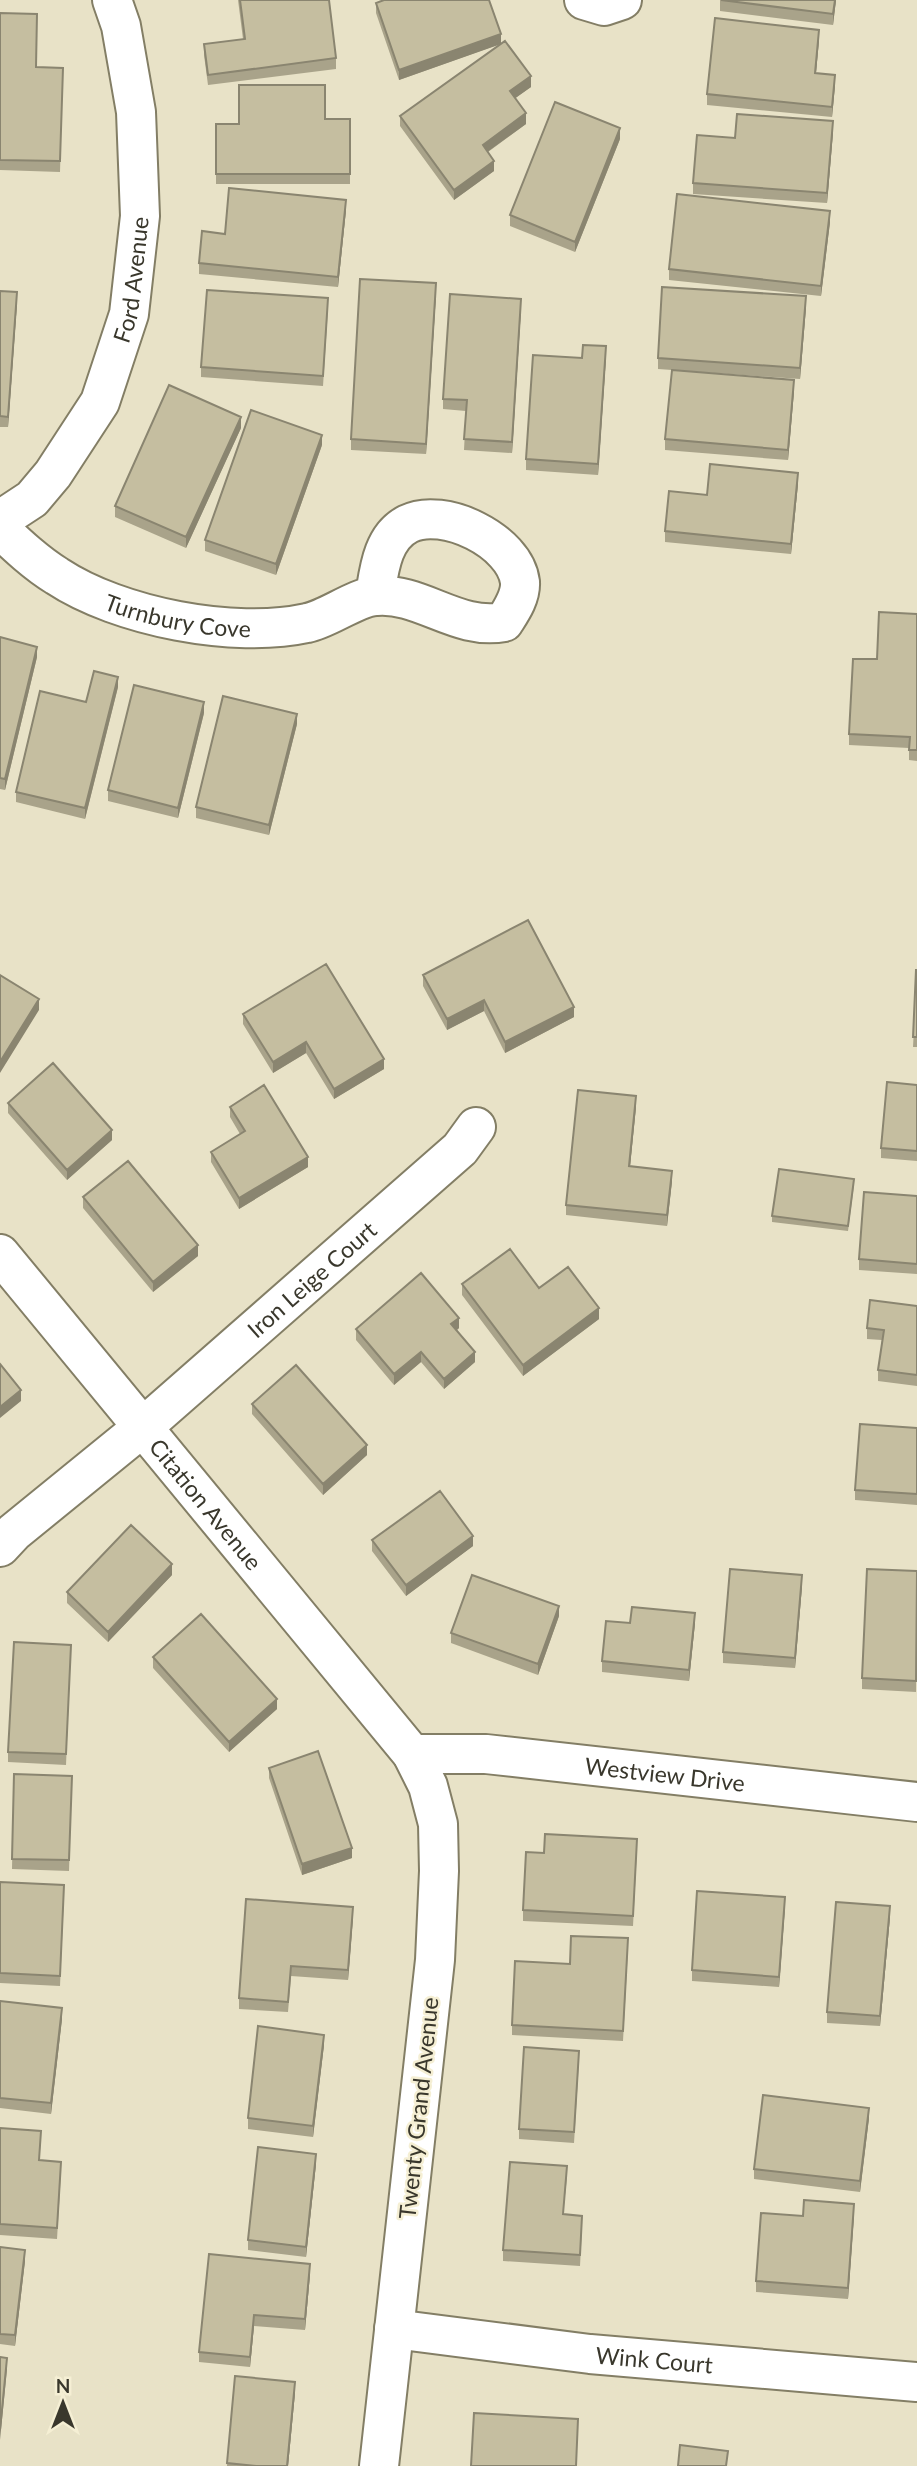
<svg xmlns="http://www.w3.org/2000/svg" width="917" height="2466" font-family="Lato,sans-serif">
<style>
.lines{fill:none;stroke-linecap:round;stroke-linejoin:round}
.minor-casing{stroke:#837e65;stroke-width:42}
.minor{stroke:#fff;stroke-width:38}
.wall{fill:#a9a38a}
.shaded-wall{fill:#8a8570}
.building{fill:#c5bea0;stroke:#8a8570;stroke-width:2}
.labels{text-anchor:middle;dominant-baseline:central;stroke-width:5;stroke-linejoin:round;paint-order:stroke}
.street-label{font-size:23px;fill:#39372c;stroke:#f5efd4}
</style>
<rect width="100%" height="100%" fill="#e8e2c7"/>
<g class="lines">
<defs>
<g id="minor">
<path d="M584,0l20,6 18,-6"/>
<path id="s1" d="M0,520l32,-21 21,-25 47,-72 29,-88 11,-98 -4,-104 -15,-86 -9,-26"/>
<path id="s2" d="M0,529c18,17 36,34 57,47 62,41 177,63 250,47 21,-4 49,-26 69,-27 45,-4 81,35 128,26 7,-11 17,-25 16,-40 -5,-41 -77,-76 -112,-58 -26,13 -29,47 -33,71"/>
<path id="s3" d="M0,1254l412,500 16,32 10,38 1,47 -4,89 -56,506"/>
<path id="s4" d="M0,1547l14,-15 129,-105 317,-278 16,-22"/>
<path id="s5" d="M412,1754h74l431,48"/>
<path id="s6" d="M394,2329l196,25 327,28"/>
</g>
</defs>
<use href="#minor" class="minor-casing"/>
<use href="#minor" class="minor"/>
</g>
<path class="wall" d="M238,0h91l7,58v11l-128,16 -4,-30v-11l39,-5z
M720,0h116l-3,25 -113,-14z
M376,3l125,41 30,43 -16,11 11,26 -38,28 6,19 -40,29 -54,-74v-10l100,-72 -101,36 -23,-67z
M0,13l36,54 27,1 -3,104 -60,-2z
M819,40l-3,33 19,12 -3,32 -125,-12v-11z
M325,119h25v65h-134v-60h23z
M833,132l-6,71 -134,-9v-11l42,-45z
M620,139l-45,113 -65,-26v-11z
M346,210l-8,77 -139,-13v-11l26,-29z
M830,222l-9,74 -152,-16v-11z
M0,291l17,12 -9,124h-8z
M436,294l-10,160 -75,-4v-11z
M806,307l-6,72 -142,-10v-11z
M328,309l-5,77 -122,-9v-10z
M521,309l-9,144 -48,-3 2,-39 -23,-2v-10z
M606,357l-8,118 -72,-5v-11l56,-101z
M794,391l-6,69 -123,-10v-11z
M241,428l-55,120 -71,-31v-11z
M322,445l-46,130 -71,-24v-11z
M798,484l-7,70 -126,-12v-11z
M917,614v147l-8,-1v-12l-60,-3v-11l28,-75z
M0,637l37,20 -32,133 -5,-1z
M118,687l-33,132 -69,-17v-10l70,-90z
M204,713l-26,105 -70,-17v-11z
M297,724l-28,111 -73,-17v-11z
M917,970v77h-4z
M423,975l151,42 -69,36 -21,-42 -37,19 -24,-44z
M243,1014l141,55 -50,30 -28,-46 -33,20 -30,-49z
M917,1085v76l-36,-3v-10z
M8,1103l104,37 -45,40 -59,-67z
M230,1107l78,60 -69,42 -28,-47v-10l29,-18 -10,-17z
M636,1107l-6,59 42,15 -5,45 -101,-11v-10z
M854,1185l-6,46 -76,-9v-6z
M917,1196v78l-58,-4v-11z
M83,1197l115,59 -45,36 -70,-84z
M462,1284l77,4 60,31 -76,57 -61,-81z
M917,1306v80l-39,-5v-11l4,-30 -15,-1v-11z
M459,1328l-2,2 18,32 -31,27 -23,-27 -27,23 -38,-45v-11z
M252,1404l115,51 -44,40 -71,-81z
M917,1428v77l-62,-5v-10z
M372,1540l101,6 -67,50 -34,-45z
M917,1571l-1,121 -54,-3v-11z
M172,1575l-64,67 -41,-39v-11z
M802,1586l-7,82 -72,-5v-11z
M559,1616l-21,59 -87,-32v-10z
M695,1623l-6,58 -87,-9v-11z
M71,1645l-5,120 -58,-3v-10z
M153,1657l124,52 -48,43 -76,-84z
M269,1768l83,90 -50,17 -33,-97z
M14,1774l58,2 -3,95 -57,-2z
M637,1849l-4,77 -110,-5v-11l21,-57z
M0,1882l64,14 -4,90 -60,-3z
M785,1907l-6,80 -87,-6v-11z
M353,1917l-5,63 -57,-4 -3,36 -49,-3v-11z
M890,1917l-10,109 -53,-3v-11z
M628,1949l-5,92 -111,-6v-10l58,-61z
M0,2001l62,18 -11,95 -51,-6z
M324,2045l-11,92 -65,-8v-11z
M579,2061l-5,82 -55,-4v-10z
M869,2118l-9,74 -106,-13v-10z
M0,2128l41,13 -2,19 22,12 -4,67 -57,-4z
M316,2164l-10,93 -58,-7v-10z
M567,2177l-4,37 19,13 -2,39 -77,-5v-11z
M854,2215l-6,84 -92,-7v-11l47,-65z
M0,2247l25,14 -10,85 -15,-2z
M310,2274l-5,56 -51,-4 -4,41 -51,-5v-10z
M235,2376l60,17 -7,73h-61z"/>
<path class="shaded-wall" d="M835,0h1l-3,25v-11z
M819,30v10l-4,43v-10z
M501,34v10l-102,36v-10z
M835,75v10l-3,32v-10z
M531,76v11l-21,15v-11z
M526,113v11l-43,31v-10z
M833,121v11l-6,71v-10z
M620,128v11l-45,113v-10z
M494,161v10l-40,29v-10z
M346,200v10l-8,77v-10z
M830,211v11l-9,74v-10z
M436,283v11l-10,160v-10z
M17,292v11l-9,124v-10z
M806,296v11l-6,72v-11z
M521,299v10l-9,144v-11z
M606,346v11l-8,118v-11z
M794,380v11l-6,69v-10z
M241,417v11l-55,120v-11z
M322,435v10l-46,130v-11z
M798,473v11l-7,70v-10z
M37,647v10l-32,133v-11z
M118,677v10l-33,132v-11z
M204,702v11l-26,105v-10z
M297,714v10l-28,111v-10z
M39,999v11l-39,63v-11z
M484,1000v11l-37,19v-11z
M574,1007v10l-69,36v-11z
M306,1042v11l-33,20v-11z
M384,1059v10l-50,30v-10z
M636,1096v11l-7,70v-11z
M112,1130v10l-45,40v-10z
M308,1157v10l-69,42v-11z
M672,1171v10l-5,45v-11z
M198,1245v11l-45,36v-10z
M599,1308v11l-76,57v-11z
M459,1318v10l-8,7v-11z
M421,1352v10l-27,23v-11z
M475,1352v10l-31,27v-10z
M21,1390v11l-21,17v-11z
M367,1445v10l-44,40v-11z
M473,1536v10l-67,50v-11z
M172,1564v11l-64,67v-10z
M802,1575v11l-7,82v-10z
M559,1606v10l-21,59v-11z
M695,1613v10l-6,58v-11z
M277,1699v10l-48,43v-10z
M352,1848v10l-50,17v-11z
M785,1897v10l-6,80v-10z
M890,1906v11l-10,109v-10z
M353,1907v10l-5,63v-10z
M62,2008v11l-11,95v-11z
M324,2035v10l-11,92v-11z
M869,2108v10l-9,74v-11z
M316,2154v10l-10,93v-10z
M854,2204v11l-6,84v-11z
M25,2250v11l-10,85v-11z
M310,2264v10l-5,56v-11z
M254,2315v11l-4,41v-10z
M7,2358v11l-7,71v-10z
M295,2382v11l-7,73h-1z"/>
<path class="building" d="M240,0h89l7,58 -128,17 -4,-31 41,-5z
M384,0h105l12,34 -102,36 -23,-67z
M721,0h114l-2,14z
M0,13l37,1 -1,53 27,1 -3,93 -60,-1z
M715,18l104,12 -4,43 20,2 -3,32 -125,-13z
M505,41l26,35 -21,15 16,22 -43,32 11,16 -40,29 -54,-74z
M239,85h86v34h25v55h-134v-50h23z
M555,102l65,26 -45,114 -65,-27z
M737,114l96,7 -6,72 -134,-10 4,-48 38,3z
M229,188l117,12 -8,77 -139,-14 3,-32 23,3z
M677,194l153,17 -9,75 -152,-17z
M360,279l76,4 -10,161 -75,-5z
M662,287l144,9 -6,72 -142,-10z
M207,290l121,8 -5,78 -122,-9z
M0,291l17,1 -9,125 -8,-1z
M450,294l71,5 -9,143 -48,-3 3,-39 -24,-1z
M583,345l23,1 -8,118 -72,-5 7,-104 49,3z
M672,370l122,10 -6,70 -123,-11z
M169,385l72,32 -55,120 -71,-31z
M251,410l71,25 -46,129 -71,-24z
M710,464l88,9 -7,71 -126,-13 4,-40 38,4z
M879,612l38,2v136h-8l1,-13 -61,-3 4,-75h24z
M0,637l37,10 -32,132 -5,-1z
M94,671l24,6 -33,131 -69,-16 24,-101 46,11z
M134,685l70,17 -26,106 -70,-18z
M223,696l74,18 -28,111 -73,-18z
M528,920l46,87 -69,35 -21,-42 -37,19 -24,-44z
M326,964l58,95 -50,30 -28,-47 -33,20 -30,-48z
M916,970h1v67h-4z
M0,975l39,24 -39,63z
M53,1063l59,67 -45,40 -59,-67z
M887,1082l30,3v66l-36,-3z
M264,1085l44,72 -69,41 -28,-46 34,-21 -15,-24z
M578,1090l58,6 -7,70 43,5 -5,44 -101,-10z
M128,1161l70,84 -45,37 -70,-85z
M779,1169l75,10 -6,47 -76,-10z
M864,1192l53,4v68l-58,-5z
M510,1249l29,39 29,-21 31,41 -76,57 -61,-81z
M421,1273l38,45 -8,6 24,28 -31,27 -23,-27 -27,22 -38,-45z
M870,1300l47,6v69l-39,-5 6,-40 -17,-2z
M0,1364l21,26 -21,17z
M296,1365l71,80 -44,39 -71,-80z
M860,1424l57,4v66l-62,-4z
M440,1491l33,45 -67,49 -34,-45z
M131,1525l41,39 -64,68 -41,-40z
M730,1569l72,6 -7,83 -72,-6z
M867,1569l50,2 -1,110 -54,-3z
M472,1575l87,31 -21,58 -87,-31z
M632,1607l63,6 -6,57 -87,-9 4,-40 24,2z
M201,1614l76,85 -48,43 -76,-85z
M14,1642l57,3 -5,109 -58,-2z
M318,1751l34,97 -50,16 -33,-96z
M14,1774l58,2 -3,84 -57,-1z
M545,1834l92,5 -4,77 -110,-6 3,-58 18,1z
M0,1882l64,3 -4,91 -60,-3z
M697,1891l88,6 -6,80 -87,-7z
M246,1899l107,8 -5,63 -57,-4 -3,36 -49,-4z
M836,1902l54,4 -10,110 -53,-4z
M571,1936l57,2 -5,93 -111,-6 3,-64 55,3z
M0,2001l62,7 -11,95 -51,-5z
M258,2026l66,9 -11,91 -65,-8z
M524,2047l55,4 -5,81 -55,-3z
M763,2095l106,13 -9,73 -106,-12z
M0,2128l41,3 -2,29 22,2 -4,66 -57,-4z
M258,2147l58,7 -10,93 -58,-7z
M510,2162l57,4 -4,48 19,2 -2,39 -77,-5z
M804,2200l50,4 -6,84 -92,-7 5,-68 42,3z
M0,2247l25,3 -10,85 -15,-1z
M209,2254l101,10 -5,55 -51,-4 -4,42 -51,-5z
M0,2357l7,1 -7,72z
M235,2376l60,6 -8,84h-31l-29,-3z
M474,2413l104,6 -2,47h-105z
M680,2445l48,6 -2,15h-48z"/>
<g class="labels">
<g class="street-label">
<text stroke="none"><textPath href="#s1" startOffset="284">Ford Avenue</textPath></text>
<text stroke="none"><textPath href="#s2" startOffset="203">Turnbury Cove</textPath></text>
<text stroke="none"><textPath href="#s4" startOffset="411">Iron Leige Court</textPath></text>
<text stroke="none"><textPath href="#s3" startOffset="324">Citation Avenue</textPath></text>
<text stroke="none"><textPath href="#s5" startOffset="254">Westview Drive</textPath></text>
<text transform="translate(418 2108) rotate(-84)">Twenty Grand Avenue</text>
<text stroke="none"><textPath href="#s6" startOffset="262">Wink Court</textPath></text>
</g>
</g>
<g transform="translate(63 2403)" stroke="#f5efd4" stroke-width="5" paint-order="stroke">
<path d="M0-5L12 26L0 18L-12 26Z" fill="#39372c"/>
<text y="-10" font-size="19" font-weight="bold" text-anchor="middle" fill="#39372c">N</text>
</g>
</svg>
